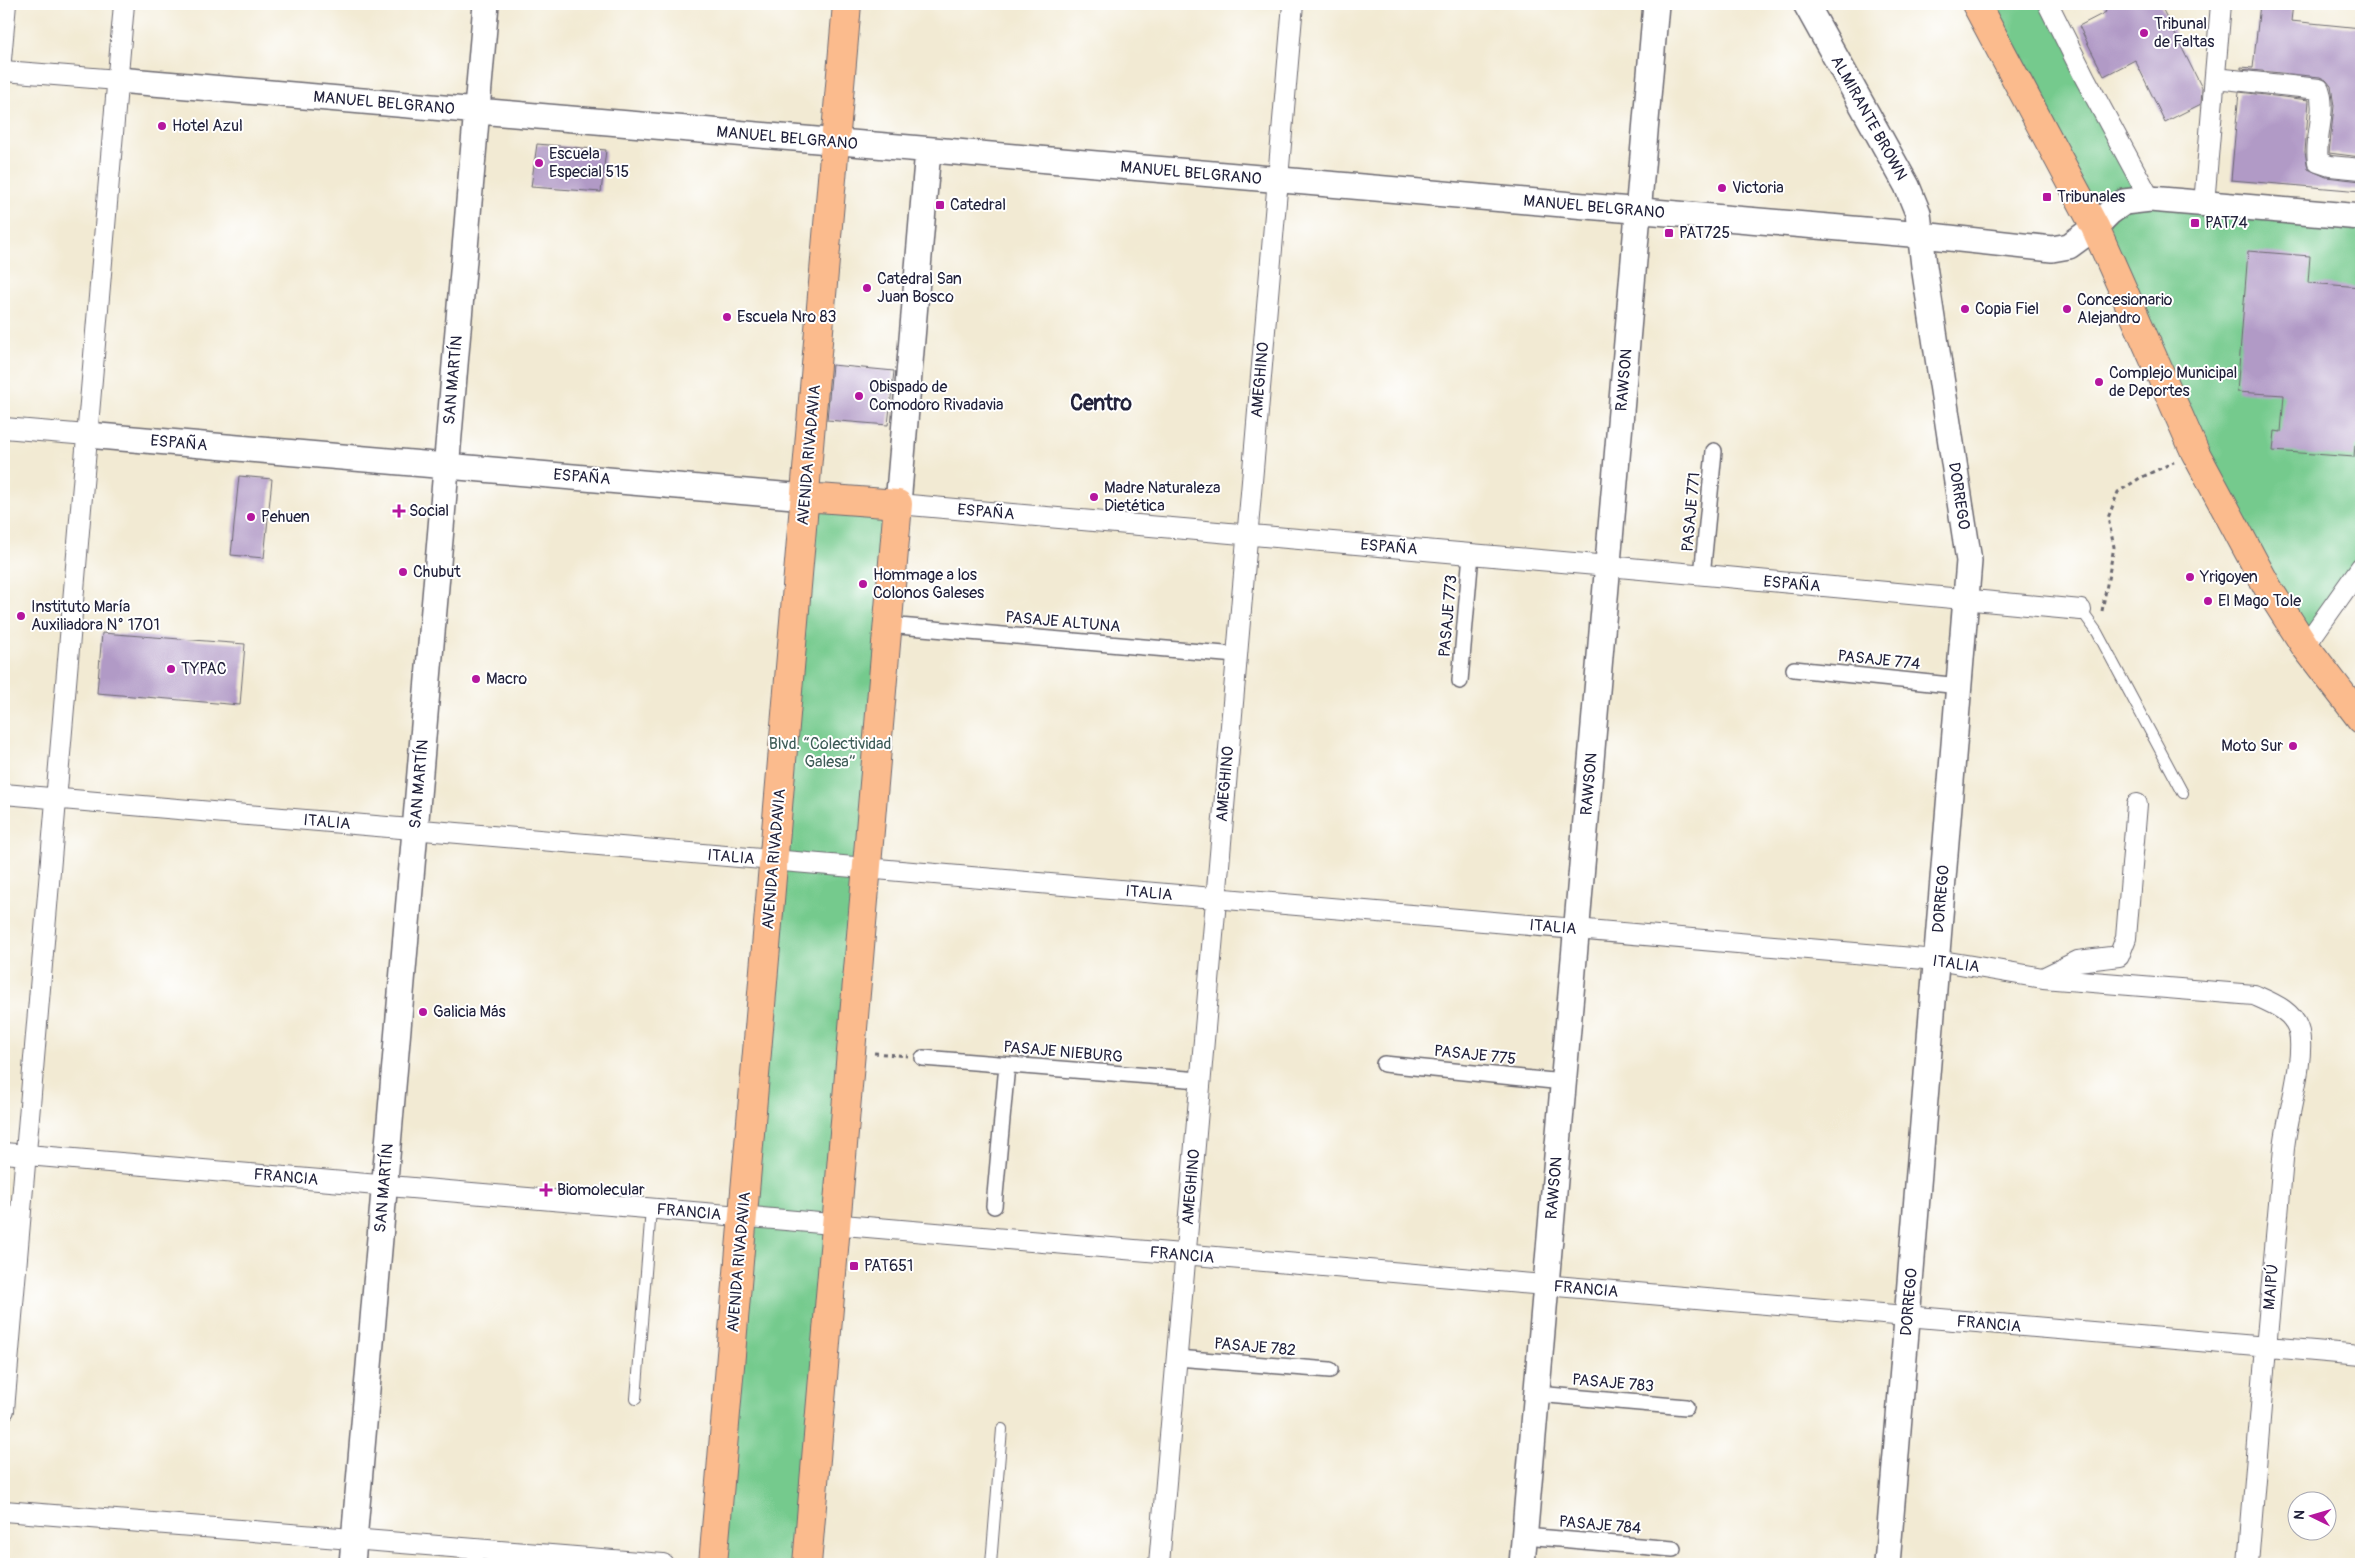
<svg xmlns="http://www.w3.org/2000/svg" width="2365" height="1568" font-family="Pangolin,sans-serif">
<style>
.green{fill:#75ca8d;stroke:#4c7664}
.building{fill:#b19ac6}
.lines{fill:none;stroke-linecap:round;stroke-linejoin:round}
.service-casing{stroke:#6b6870;stroke-width:12}
.pedestrian-casing{stroke:#6b6870;stroke-width:18}
.minor-casing{stroke:#6b6870;stroke-width:22}
.tertiary-casing{stroke:#6b6870;stroke-width:28}
.primary-casing{stroke:#6b6870;stroke-width:30}
.trunk-casing{stroke:#6b6870;stroke-width:30}
.path{stroke:#6b6870;stroke-width:3;stroke-dasharray:4 4;stroke-linecap:butt}
.service{stroke:#fff;stroke-width:10}
.pedestrian{stroke:#fff;stroke-width:15}
.minor{stroke:#fff;stroke-width:20}
.tertiary{stroke:#fff;stroke-width:25}
.primary{stroke:#fbbb8d;stroke-width:28}
.trunk{stroke:#fbbb8d;stroke-width:28}
.poi-dot{fill:#b5179e;stroke:#fff;stroke-width:2}
.labels{text-anchor:middle;dominant-baseline:central;stroke-width:4;stroke-linejoin:round;paint-order:stroke}
.poi-label{font-size:16px;fill:#22223b;stroke:#fff;text-anchor:start}
.street-label{font-size:16px;fill:#22223b;stroke:#fff}
.park-label{font-size:16px;fill:#3f5d58;stroke:#fff}
.district-label{font-size:21px;font-weight:bold;fill:#22223b;stroke:#fff}
</style>
<rect width="100%" height="100%" fill="#fff"/>
<filter id="ink" filterUnits="userSpaceOnUse"><feTurbulence type="fractalNoise" baseFrequency=".02" numOctaves="2"/><feDisplacementMap in="SourceGraphic" scale="10" xChannelSelector="R" yChannelSelector="G"/><feConvolveMatrix kernelMatrix="1 2 1 2 8 2 1 2 1" color-interpolation-filters="sRGB"/></filter>
<filter id="wash" filterUnits="userSpaceOnUse"><feTurbulence type="fractalNoise" baseFrequency=".0096" numOctaves="4" result="noise"/><feDisplacementMap in="SourceGraphic" scale="20" xChannelSelector="R" yChannelSelector="G"/><feGaussianBlur stdDeviation="1.12" result="paint"/><feColorMatrix in="noise" values="0 0 0 0 0 0 0 0 0 0 0 0 0 0 0 0 0 1.4 0 .05"/><feComposite in="paint" operator="in"/></filter>
<g filter="url(#wash)">
<rect width="100%" height="100%" fill="#f2ead3"/>
<path class="green" d="M1976,4h72l102,195 211,18v350l-56,79z
M805,497l93,7 -91,1060h-94z"/>
<g id="blocks">
<path class="building" d="M2102,4h58l42,84 -1,16 -36,18 -30,-62 -31,16 -25,-50 27,-14z
M2260,4h33l-2,17 70,7v129l-32,-4 5,-47 -3,-20 -5,-6 -6,-3 -79,-8v-2l12,1z
M2239,92l70,8 -4,52 3,17 18,8 35,4v10l-130,-11z
M537,144l69,6 -5,42 -70,-5z
M2248,251l62,5 -2,27 53,4v159l-6,-1 -1,12 -81,-6 2,-20 6,1 3,-37 -47,-3z
M832,365l62,6 -6,54 -61,-5z
M239,476l33,3 -8,79 -33,-3z
M102,633l143,11 -5,61 -143,-12z"/>
</g>
</g>
<g filter="url(#ink)">
<use href="#blocks" fill-opacity="0" stroke="#6b6870" stroke-width="1"/>
<g class="lines">
<defs>
<path id="service" d="M5,71l6,-67
M2081,610l16,22 86,161
M636,1399l15,-190
M991,1564l11,-135"/>
<path id="pedestrian" d="M1702,576l12,-125
M887,625l349,30
M1794,669l166,17
M1460,681l11,-127
M923,1058l277,22
M1384,1064l179,18
M994,1206l13,-141
M1177,1358l153,12
M1537,1394l149,13
M1525,1536l148,13"/>
<path id="minor" d="M2048,4l37,74 65,121
M4,71l114,9
M2215,78l104,11c8,24 -5,48 -1,73l12,4 31,3
M2204,204l17,-200
M4,428l83,7
M898,504l710,62 473,44
M2305,646l56,-79
M4,794l1932,166 107,18 211,17c18,8 40,16 45,37 6,29 -12,84 -15,116 -13,139 -25,277 -36,416
M2045,977l33,-16 41,-5 7,-18 11,-134
M4,1153l2357,202
M4,1410l120,-1406
M4,1511l659,53
M1159,1564l134,-1560"/>
<path id="tertiary" d="M1806,4l101,182 11,27 6,53 45,295 -82,1003
M118,80l1804,155 130,14 17,-3 26,-19 15,-15 14,-10 26,-3 211,18
M87,435l718,62
M898,504l30,-354
M352,1564l134,-1560
M1522,1564l134,-1560"/>
<path id="primary" d="M805,497l93,7 -91,1060
M713,1564l134,-1560"/>
<path id="trunk" d="M1976,4l119,223 100,225 73,136 37,58 56,73"/>
</defs>
<use href="#service" class="service-casing"/>
<use href="#pedestrian" class="pedestrian-casing"/>
<use href="#minor" class="minor-casing"/>
<use href="#tertiary" class="tertiary-casing"/>
<use href="#primary" class="primary-casing"/>
<use href="#trunk" class="trunk-casing"/>
<path class="path" d="M2102,611l12,-64 -6,-29 10,-26 22,-14 34,-16
M874,1053l34,3"/>
<use href="#service" class="service"/>
<use href="#pedestrian" class="pedestrian"/>
<use href="#minor" class="minor"/>
<use href="#tertiary" class="tertiary"/>
<use href="#primary" class="primary"/>
<use href="#trunk" class="trunk"/>
</g>
</g>
<g class="poi-dot">
<circle cx="2144" cy="33" r="5"/>
<circle cx="162" cy="126" r="5"/>
<circle cx="539" cy="163" r="5"/>
<circle cx="1722" cy="188" r="5"/>
<rect x="2042" y="192" width="10" height="10" rx="2.5"/>
<rect x="935" y="200" width="10" height="10" rx="2.5"/>
<rect x="2190" y="218" width="10" height="10" rx="2.5"/>
<rect x="1664" y="228" width="10" height="10" rx="2.5"/>
<circle cx="867" cy="288" r="5"/>
<circle cx="1965" cy="309" r="5"/>
<circle cx="2067" cy="309" r="5"/>
<circle cx="727" cy="317" r="5"/>
<circle cx="2099" cy="382" r="5"/>
<circle cx="859" cy="396" r="5"/>
<circle cx="1094" cy="497" r="5"/>
<path d="M396.5 503.5h5v5h5v5h-5v5h-5v-5h-5v-5h5z"/>
<circle cx="251" cy="517" r="5"/>
<circle cx="403" cy="572" r="5"/>
<circle cx="2190" cy="577" r="5"/>
<circle cx="863" cy="584" r="5"/>
<circle cx="2208" cy="601" r="5"/>
<circle cx="21" cy="616" r="5"/>
<circle cx="171" cy="669" r="5"/>
<circle cx="476" cy="679" r="5"/>
<circle cx="2293" cy="746" r="5"/>
<circle cx="423" cy="1012" r="5"/>
<path d="M543.5 1182.5h5v5h5v5h-5v5h-5v-5h-5v-5h5z"/>
<rect x="849" y="1261" width="10" height="10" rx="2.5"/>
</g>
<g class="labels">
<g class="poi-label">
<text x="2154" y="24">Tribunal<tspan x="2154" dy="18">de Faltas</tspan></text>
<text x="172" y="126">Hotel Azul</text>
<text x="549" y="154">Escuela<tspan x="549" dy="18">Especial 515</tspan></text>
<text x="1732" y="188">Victoria</text>
<text x="2057" y="197">Tribunales</text>
<text x="950" y="205">Catedral</text>
<text x="2205" y="223">PAT74</text>
<text x="1679" y="233">PAT725</text>
<text x="877" y="279">Catedral San<tspan x="877" dy="18">Juan Bosco</tspan></text>
<text x="2077" y="300">Concesionario<tspan x="2077" dy="18">Alejandro</tspan></text>
<text x="1975" y="309">Copia Fiel</text>
<text x="737" y="317">Escuela Nro 83</text>
<text x="2109" y="373">Complejo Municipal<tspan x="2109" dy="18">de Deportes</tspan></text>
<text x="869" y="387">Obispado de<tspan x="869" dy="18">Comodoro Rivadavia</tspan></text>
<text x="1104" y="488">Madre Naturaleza<tspan x="1104" dy="18">Dietética</tspan></text>
<text x="409" y="511">Social</text>
<text x="261" y="517">Pehuen</text>
<text x="413" y="572">Chubut</text>
<text x="873" y="575">Hommage a los<tspan x="873" dy="18">Colonos Galeses</tspan></text>
<text x="2200" y="577">Yrigoyen</text>
<text x="2218" y="601">El Mago Tole</text>
<text x="31" y="607">Instituto María<tspan x="31" dy="18">Auxiliadora N° 1701</tspan></text>
<text x="181" y="669">TYPAC</text>
<text x="486" y="679">Macro</text>
<text x="2283" y="746" text-anchor="end">Moto Sur</text>
<text x="433" y="1012">Galicia Más</text>
<text x="557" y="1190">Biomolecular</text>
<text x="864" y="1266">PAT651</text>
</g>
<g class="street-label">
<text transform="translate(384 103) rotate(5)">MANUEL BELGRANO</text>
<text transform="translate(1869 118) rotate(61)">ALMIRANTE BROWN</text>
<text transform="translate(787 138) rotate(5)">MANUEL BELGRANO</text>
<text transform="translate(1191 173) rotate(5)">MANUEL BELGRANO</text>
<text transform="translate(1594 207) rotate(5)">MANUEL BELGRANO</text>
<text transform="translate(453 380) rotate(-85)">SAN MARTÍN</text>
<text transform="translate(1260 380) rotate(-85)">AMEGHINO</text>
<text transform="translate(1624 380) rotate(-85)">RAWSON</text>
<text transform="translate(179 443) rotate(5)">ESPAÑA</text>
<text transform="translate(809 455) rotate(-85)">AVENIDA RIVADAVIA</text>
<text transform="translate(582 477) rotate(5)">ESPAÑA</text>
<text transform="translate(1959 496) rotate(81)">DORREGO</text>
<text transform="translate(986 512) rotate(5)">ESPAÑA</text>
<text transform="translate(1691 512) rotate(-85)">PASAJE 771</text>
<text transform="translate(1389 547) rotate(5)">ESPAÑA</text>
<text transform="translate(1792 584) rotate(5)">ESPAÑA</text>
<text transform="translate(1448 616) rotate(-85)">PASAJE 773</text>
<text transform="translate(1063 622) rotate(5)">PASAJE ALTUNA</text>
<text transform="translate(1879 660) rotate(6)">PASAJE 774</text>
<text transform="translate(419 784) rotate(-85)">SAN MARTÍN</text>
<text transform="translate(1225 784) rotate(-85)">AMEGHINO</text>
<text transform="translate(1589 784) rotate(-85)">RAWSON</text>
<text transform="translate(327 822) rotate(5)">ITALIA</text>
<text transform="translate(731 857) rotate(5)">ITALIA</text>
<text transform="translate(774 859) rotate(-85)">AVENIDA RIVADAVIA</text>
<text transform="translate(1149 893) rotate(5)">ITALIA</text>
<text transform="translate(1941 899) rotate(-85)">DORREGO</text>
<text transform="translate(1553 927) rotate(5)">ITALIA</text>
<text transform="translate(1956 964) rotate(8)">ITALIA</text>
<text transform="translate(1063 1052) rotate(5)">PASAJE NIEBURG</text>
<text transform="translate(1475 1055) rotate(6)">PASAJE 775</text>
<text transform="translate(286 1177) rotate(5)">FRANCIA</text>
<text transform="translate(1191 1187) rotate(-85)">AMEGHINO</text>
<text transform="translate(384 1188) rotate(-85)">SAN MARTÍN</text>
<text transform="translate(1554 1188) rotate(-85)">RAWSON</text>
<text transform="translate(689 1212) rotate(5)">FRANCIA</text>
<text transform="translate(1182 1255) rotate(5)">FRANCIA</text>
<text transform="translate(739 1262) rotate(-85)">AVENIDA RIVADAVIA</text>
<text transform="translate(2271 1287) rotate(-85)">MAIPÚ</text>
<text transform="translate(1586 1289) rotate(5)">FRANCIA</text>
<text transform="translate(1909 1302) rotate(-85)">DORREGO</text>
<text transform="translate(1989 1324) rotate(5)">FRANCIA</text>
<text transform="translate(1255 1347) rotate(5)">PASAJE 782</text>
<text transform="translate(1613 1383) rotate(5)">PASAJE 783</text>
<text transform="translate(1600 1525) rotate(5)">PASAJE 784</text>
</g>
<g class="park-label">
<text x="830" y="744">Blvd. “Colectividad<tspan x="830" dy="18">Galesa”</tspan></text>
</g>
<g class="district-label">
<text x="1101" y="403">Centro</text>
</g>
</g>
<rect width="2365" height="1568" fill="none" stroke="#fff" stroke-width="20"/>
<g transform="translate(2312 1516) rotate(275)"><circle r="24" fill="#ffffff" stroke="#a7a7b1"/>
<path d="M0-4L9 19L0 12L-9 19Z" fill="#b5179e"/>
<text y="-8" font-size="14" font-weight="bold" text-anchor="middle" fill="#22223b">N</text>
</g>
</svg>
